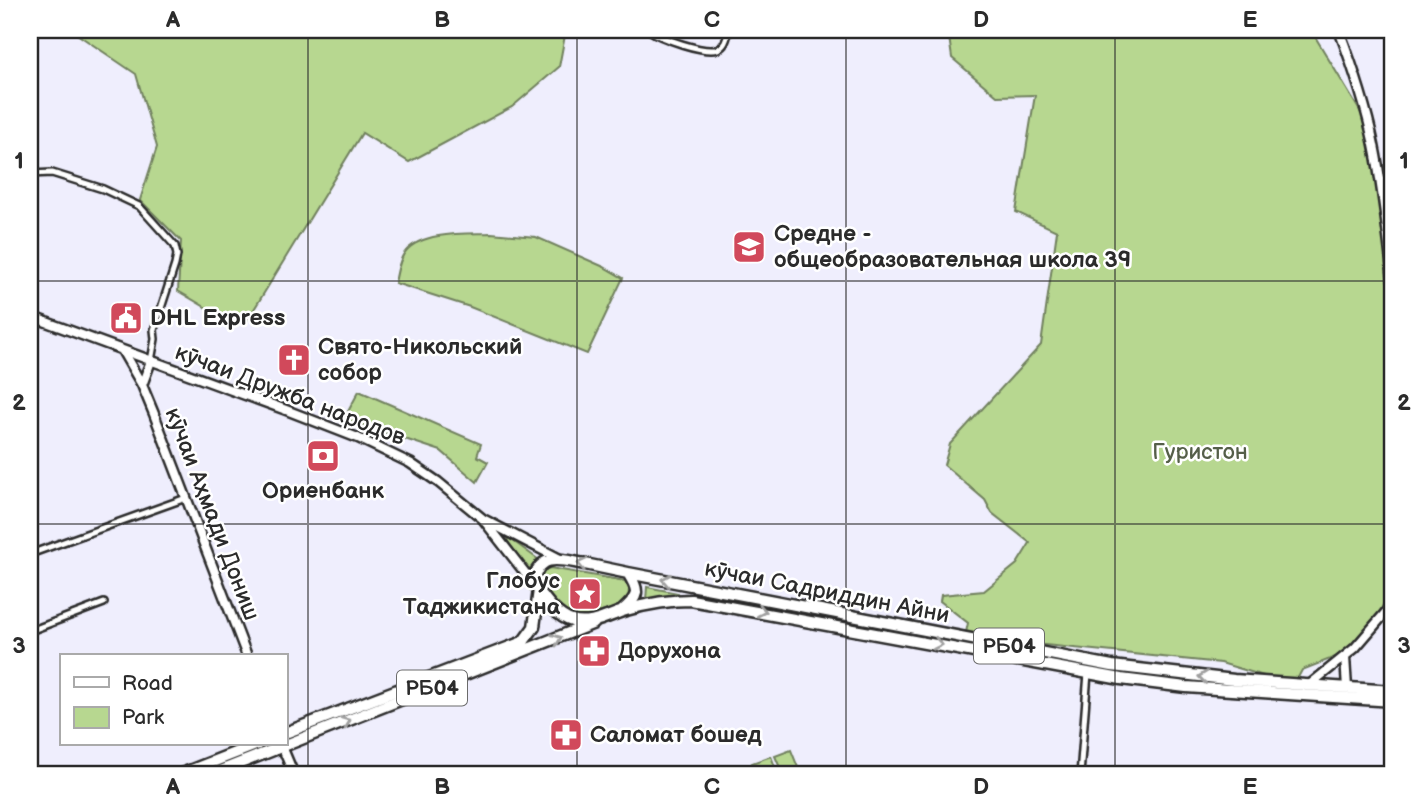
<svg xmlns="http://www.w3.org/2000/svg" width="1423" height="805" font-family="'Balsamiq Sans',sans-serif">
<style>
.green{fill:#b7d790;stroke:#71815e;stroke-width:2}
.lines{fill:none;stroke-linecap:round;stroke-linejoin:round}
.street-casing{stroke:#2b2b2b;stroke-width:10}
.secondary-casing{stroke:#2b2b2b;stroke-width:13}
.highway-casing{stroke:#2b2b2b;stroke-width:15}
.street{stroke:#fff;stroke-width:5}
.secondary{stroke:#fff;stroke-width:8}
.highway{stroke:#fff;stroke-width:10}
.oneway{stroke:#a0a0a0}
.grid{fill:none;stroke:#2b2b2b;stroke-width:2;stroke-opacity:0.55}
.labels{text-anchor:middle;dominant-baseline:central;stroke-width:5;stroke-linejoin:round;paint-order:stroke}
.shield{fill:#fff;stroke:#6b6b6b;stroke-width:2}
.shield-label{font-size:21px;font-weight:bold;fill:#2b2b2b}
.poi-label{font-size:23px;font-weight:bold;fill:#2b2b2b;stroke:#fff;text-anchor:start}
.street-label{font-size:23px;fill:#2b2b2b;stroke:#fff}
.park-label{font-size:23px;fill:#555f49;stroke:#fff}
.neatline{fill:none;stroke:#2b2b2b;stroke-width:2.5}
.grid-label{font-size:23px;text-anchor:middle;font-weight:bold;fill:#2b2b2b}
</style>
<rect width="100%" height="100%" fill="#efeefd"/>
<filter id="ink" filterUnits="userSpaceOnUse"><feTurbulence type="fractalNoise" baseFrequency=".0143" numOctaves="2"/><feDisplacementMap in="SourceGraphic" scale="14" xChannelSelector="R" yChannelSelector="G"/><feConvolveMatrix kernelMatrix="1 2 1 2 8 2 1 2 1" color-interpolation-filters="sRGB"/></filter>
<g filter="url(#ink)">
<path class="green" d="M71,30h495l-7,37 -47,40 -103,55 -47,-29 -117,191 -33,-13 -34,-20 3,-50 -41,-41 17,-53 -21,-73z
M948,30h363l61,101 11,67 10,89v299l-32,61 -59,23 -8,15 -73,-22 -256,-26 3,-14 -28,-22 1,-6 43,-4 33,-27 13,-21 -38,-30 -7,-13 -41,-35 6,-21 91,-99 16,-114 -41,-19 19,-117 -38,1 -45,-38z
M491,233l45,4 68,30 19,11 -36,76 -117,-47 -75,-24c2,-10 4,-24 11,-32 17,-20 61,-17 85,-18z
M359,391l122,53 -4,12 11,6 -11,20 -36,-31 -97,-32z
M509,538l30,22 -11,10 -21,-30z
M550,568l75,13 4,8 -1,14c-44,14 -61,29 -89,-19l5,-14z
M647,587l31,6v3l-32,4z
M791,750l10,25h-18l-8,-19z
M771,756l7,19h-21l-5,-12z"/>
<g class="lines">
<defs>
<path id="street" d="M649,30c11,8 56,24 69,19 8,-3 9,-13 11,-19
M30,174l22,-1 51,16 36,17 36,40 2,9 -2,10 -21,65 1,9 -4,22
M30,554l156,-56
M30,631l74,-28
M1080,775l8,-102"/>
<path id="secondary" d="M1339,30c14,37 27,76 35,115 9,44 14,90 19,135
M30,316l256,94 72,28 52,25 28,19 45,37 50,64
M123,352l19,33 12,29 93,242
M142,385l9,-24
M485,520l75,39
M1345,657l2,31
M1308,686l47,-38 38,-44
M281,744l13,31"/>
<path id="highway" d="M628,573l484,93 122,14 159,11
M622,611c17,-15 18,-19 6,-38 -14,-3 -29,-6 -43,-9 -24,-4 -46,-13 -52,19 10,13 22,33 39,38 18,6 37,-6 54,-11 21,-6 43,-10 65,-10l430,79 65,8 207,14
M285,733l238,-91 11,-15 5,-37
M179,775l79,-31
M210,775l384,-152"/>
</defs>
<use href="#street" class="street-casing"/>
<use href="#secondary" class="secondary-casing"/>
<use href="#highway" class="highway-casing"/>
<use href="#street" class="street"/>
<use href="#secondary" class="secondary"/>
<use href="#highway" class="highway"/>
</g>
<defs><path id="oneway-chevron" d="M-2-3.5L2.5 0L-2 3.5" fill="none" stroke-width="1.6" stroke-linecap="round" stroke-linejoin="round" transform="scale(1.75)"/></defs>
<g class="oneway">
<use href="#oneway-chevron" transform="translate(582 564) rotate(-168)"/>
<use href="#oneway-chevron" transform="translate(666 580) rotate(-170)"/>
<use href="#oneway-chevron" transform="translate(762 611) rotate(11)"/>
<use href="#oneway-chevron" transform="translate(557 639) rotate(-22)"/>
<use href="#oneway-chevron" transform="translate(938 644) rotate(11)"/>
<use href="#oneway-chevron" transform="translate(1203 677) rotate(-173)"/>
<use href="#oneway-chevron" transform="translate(346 722) rotate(-22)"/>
</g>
</g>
<path class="grid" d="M308,30v745M577,30v745M846,30v745M1115,30v745M30,281h1363M30,524h1363"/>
<defs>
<symbol id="school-square" viewBox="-11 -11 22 22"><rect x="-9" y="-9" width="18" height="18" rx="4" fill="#d1495b" stroke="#fff"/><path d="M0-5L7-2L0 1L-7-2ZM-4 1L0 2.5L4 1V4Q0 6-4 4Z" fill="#fff"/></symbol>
<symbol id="civic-square" viewBox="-11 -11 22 22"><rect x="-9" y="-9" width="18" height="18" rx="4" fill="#d1495b" stroke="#fff"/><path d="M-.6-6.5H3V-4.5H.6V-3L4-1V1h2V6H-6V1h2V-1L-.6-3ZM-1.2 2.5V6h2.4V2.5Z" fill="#fff"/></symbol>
<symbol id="church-square" viewBox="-11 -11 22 22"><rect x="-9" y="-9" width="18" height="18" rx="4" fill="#d1495b" stroke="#fff"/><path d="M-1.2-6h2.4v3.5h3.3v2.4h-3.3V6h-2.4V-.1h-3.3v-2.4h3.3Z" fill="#fff"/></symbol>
<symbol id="bank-square" viewBox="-11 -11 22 22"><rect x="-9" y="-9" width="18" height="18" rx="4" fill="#d1495b" stroke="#fff"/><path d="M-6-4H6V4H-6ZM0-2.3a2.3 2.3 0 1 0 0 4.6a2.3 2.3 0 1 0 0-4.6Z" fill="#fff"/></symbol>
<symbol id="sight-square" viewBox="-11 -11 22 22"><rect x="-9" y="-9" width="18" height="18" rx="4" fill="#d1495b" stroke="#fff"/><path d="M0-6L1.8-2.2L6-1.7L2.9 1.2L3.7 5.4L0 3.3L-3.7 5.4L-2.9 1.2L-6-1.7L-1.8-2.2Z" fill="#fff"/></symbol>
<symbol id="pharmacy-square" viewBox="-11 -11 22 22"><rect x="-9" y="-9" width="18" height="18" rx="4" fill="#d1495b" stroke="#fff"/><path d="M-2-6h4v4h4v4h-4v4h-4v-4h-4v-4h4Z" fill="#fff"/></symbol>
</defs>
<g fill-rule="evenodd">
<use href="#school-square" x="730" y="228" width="38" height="38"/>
<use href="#civic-square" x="107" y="299" width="38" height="38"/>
<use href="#church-square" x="275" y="341" width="38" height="38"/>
<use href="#bank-square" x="304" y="437" width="38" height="38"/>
<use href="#sight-square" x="566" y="575" width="38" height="38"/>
<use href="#pharmacy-square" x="575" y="632" width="38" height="38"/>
<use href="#pharmacy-square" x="547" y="716" width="38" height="38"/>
</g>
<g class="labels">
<g class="shield">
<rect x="974" y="628.5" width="70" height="35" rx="5"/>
<rect x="397" y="670.5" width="70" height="35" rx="5"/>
</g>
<g class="shield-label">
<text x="1009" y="646">РБ04</text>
<text x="432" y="688">РБ04</text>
</g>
<g class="poi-label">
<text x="774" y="234">Средне -<tspan x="774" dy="26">общеобразовательная школа 39</tspan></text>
<text x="150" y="318">DHL Express</text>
<text x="318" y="347">Свято-Никольский<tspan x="318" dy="26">собор</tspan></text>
<text x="323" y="491" text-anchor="middle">Ориенбанк</text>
<text x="560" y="581" text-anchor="end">Глобус<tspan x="560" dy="26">Таджикистана</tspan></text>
<text x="618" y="651">Дорухона</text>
<text x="590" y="735">Саломат бошед</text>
</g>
<g class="street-label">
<text transform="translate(290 395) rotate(21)">кӯчаи Дружба народов</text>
<text transform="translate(212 514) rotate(69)">кӯчаи Аҳмади Дониш</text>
<text transform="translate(827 592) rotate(11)">кӯчаи Садриддин Айни</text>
</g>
<g class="park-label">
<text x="1200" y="452">Гуристон</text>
</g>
</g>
<rect width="1423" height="805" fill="none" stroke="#fff" stroke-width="77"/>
<rect x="60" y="654" width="228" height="91" fill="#ffffff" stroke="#aaaaaa" stroke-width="2"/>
<rect x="74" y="677" width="35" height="10" fill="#ffffff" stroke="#aaaaaa" stroke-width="2"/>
<text x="122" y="690" font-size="21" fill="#2b2b2b">Road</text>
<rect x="74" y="707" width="35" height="21" fill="#b7d790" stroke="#aaaaaa" stroke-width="2"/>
<text x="122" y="724" font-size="21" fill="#2b2b2b">Park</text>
<rect x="38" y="38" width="1346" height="728" class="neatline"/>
<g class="grid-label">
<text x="173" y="27">A</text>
<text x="442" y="27">B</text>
<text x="712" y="27">C</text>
<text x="981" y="27">D</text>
<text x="1250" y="27">E</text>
<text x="19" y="168">1</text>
<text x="1404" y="168">1</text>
<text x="19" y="410">2</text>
<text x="1404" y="410">2</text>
<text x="19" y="653">3</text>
<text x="1404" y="653">3</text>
<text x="173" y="794">A</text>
<text x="442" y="794">B</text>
<text x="712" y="794">C</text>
<text x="981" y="794">D</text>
<text x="1250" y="794">E</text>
</g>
</svg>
